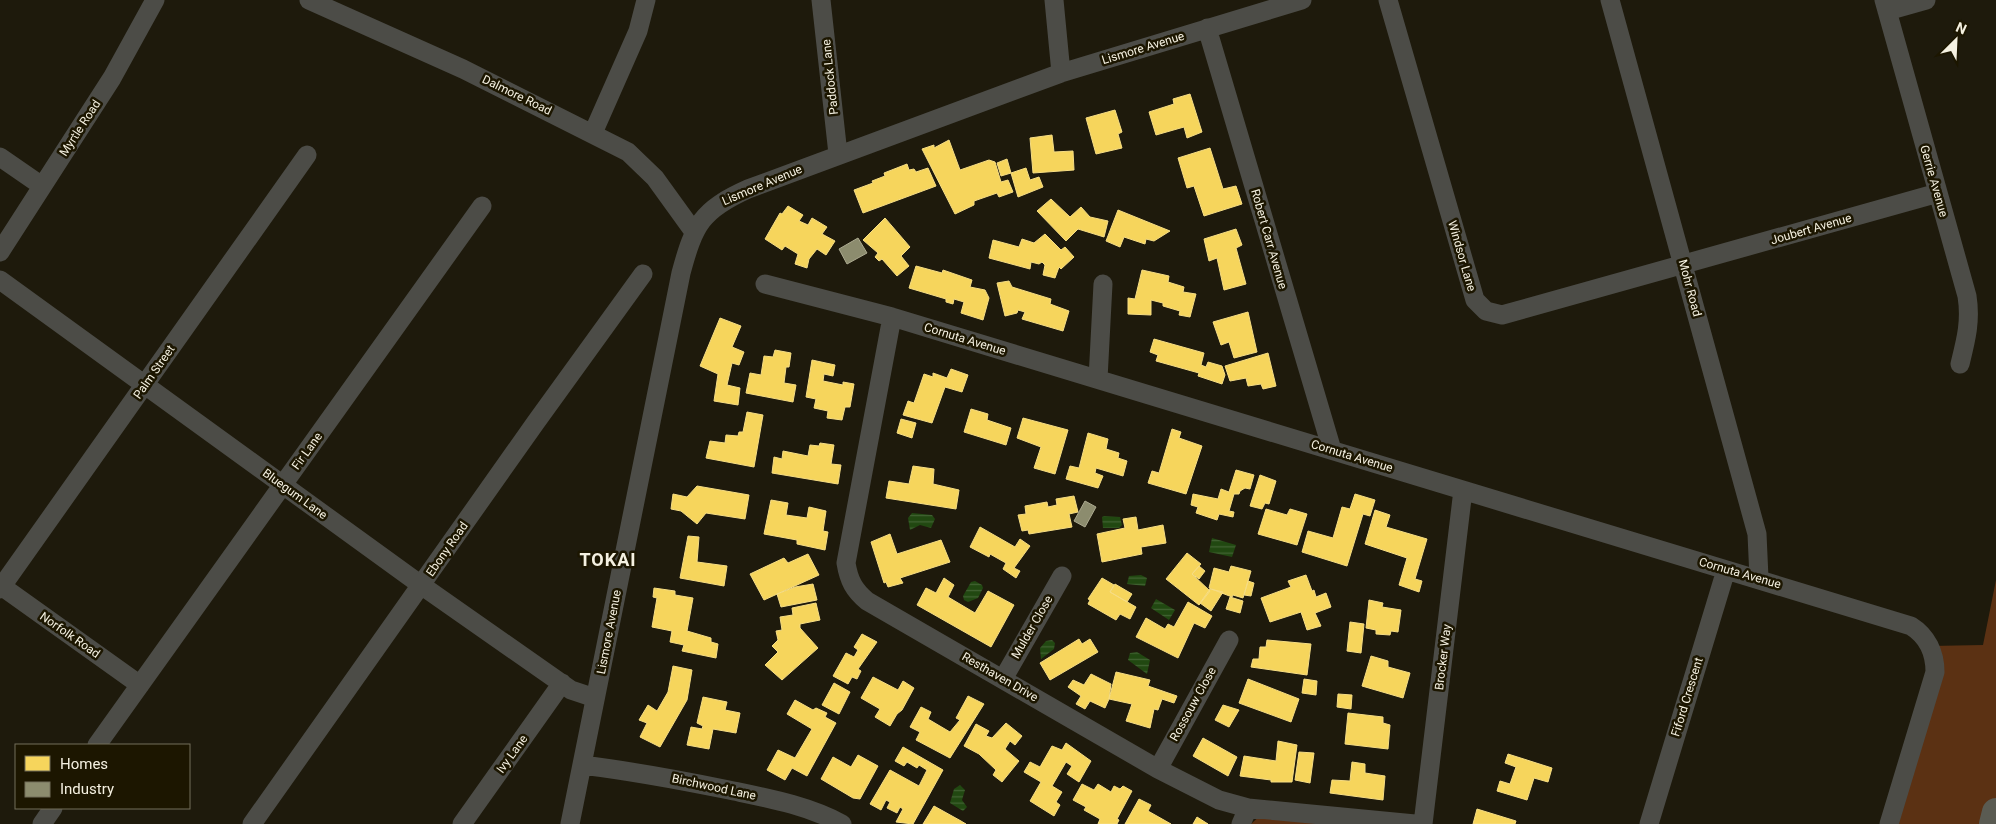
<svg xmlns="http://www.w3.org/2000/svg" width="1996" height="824" font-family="Roboto,sans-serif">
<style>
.green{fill:#5b3113}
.water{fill:url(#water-rules)}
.homes{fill:#f6d55c;stroke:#f6dd84}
.industry{fill:#8c8c6e;stroke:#acaa90}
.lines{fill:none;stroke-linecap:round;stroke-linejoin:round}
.minor{stroke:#4c4c47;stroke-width:19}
.highway{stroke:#5a5b52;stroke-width:28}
.labels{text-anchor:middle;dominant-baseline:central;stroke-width:5;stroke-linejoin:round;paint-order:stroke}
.street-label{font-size:12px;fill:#f5f1e1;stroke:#1c1600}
.district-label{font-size:18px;font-weight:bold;letter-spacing:1px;fill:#f5f1e1;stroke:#1c1600}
</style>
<defs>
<pattern id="water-rules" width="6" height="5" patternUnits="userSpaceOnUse" patternTransform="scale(1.25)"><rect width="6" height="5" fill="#214811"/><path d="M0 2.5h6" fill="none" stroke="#426333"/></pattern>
</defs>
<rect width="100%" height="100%" fill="#1e1a0c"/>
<path class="green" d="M1996,580v244h-107l46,-152 -5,-26 53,-1z
M1262,814l84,10h-95z"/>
<path class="water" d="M912,513l20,2 3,4 -4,9 -11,-3 -10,5 -2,-12z
M1104,516l16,1 2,8 -3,3h-16l-1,-11z
M1212,538l24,7 -4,12 -23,-5z
M1141,575l6,3 -2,8 -18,-2 2,-8z
M975,581l7,4 1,3 -5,10 -10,4 -4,-2 -1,-4 8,-14z
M1156,599l19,11 -6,10 -18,-12z
M1052,640l3,3 -1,6 -13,10 -1,-11 6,-7z
M1137,652l13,8 -3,14 -19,-14 2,-7z
M960,785l5,5 -3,10 5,7 -4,4 -13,-8 4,-14z"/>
<path class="homes" d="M1190,94l12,38 -15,6 -3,-11 -28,8 -7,-23 25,-8 -1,-5z
M1115,110l7,22 -4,2 4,14 -26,6 -10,-36z
M1052,135l2,17 19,-1 1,19 -41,3 -3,-35z
M949,140l11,30 29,-10 6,2 6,20 7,-2 5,12 -14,5 -2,-4 -23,8v4l-19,9 -33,-65 12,-4v3z
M1210,148l13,41 13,-3 6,18 -38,12 -10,-30 -7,2 -9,-30z
M1007,159l4,14 -10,3 -4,-13z
M907,164l2,6 5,-1 2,3 12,-4 8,18 -73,27 -9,-23 19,-7 -1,-2 13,-5 -1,-3z
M1026,168l4,12 9,-3 4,10 -25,10 -7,-24z
M1051,199l19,18 11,-10 9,10 18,4 -4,16 -26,-8 -12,12 -29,-30z
M788,206l15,9 -4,6 9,4 4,-7 15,9 -5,7 13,7 -9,14 -9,-6 -8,10 -2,9 -12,-4 3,-10 -13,-8 -3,4 -17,-11 15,-26 2,1z
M1118,210l52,21 -16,10 -8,-2 -1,5 -21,-7 -4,10 -14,-6z
M885,218l25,29 -9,9 8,10 -12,10 -15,-17 -3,2 -4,-4 3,-4 -15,-13z
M1236,229l6,16 -6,3 10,36 -22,6 -7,-32 -8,3 -5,-22z
M1045,234l16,16 4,-3 9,10 -13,12 -2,-2 -4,11 -12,-3 2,-10 -3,-3 -3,2 -8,-2 -1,7 -41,-11 4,-18 26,7 3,-8 12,4z
M916,266l26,7 1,-3 29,10 -2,7 15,3 4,8 -6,22 -22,-7 3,-11 -10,-3 -1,5 -7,-2v-3l-37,-11z
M1142,270l27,6 -1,6 16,5 -1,5 13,2 -6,23 -11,-2 1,-4 -17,-5v-3l-12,-3v15l-23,-1v-16l7,1z
M1009,281l3,6 39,12 -1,5 19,7 -6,20 -41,-12 3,-7 -7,-2 -1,3 -12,3 -8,-33z
M1248,312l9,40 -23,6 -5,-16 -8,3 -8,-23z
M720,318l21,8 -9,21 12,5 -5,13 -7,-2 -5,22 13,3 -2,17 -24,-4 4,-27 -18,-8z
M1154,339l50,14 -3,12 5,2 2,-5 14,4 3,9 -3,9 -24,-8 1,-3 -43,-12 2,-6 -8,-3z
M775,350l16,3 -2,14h-3l-2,16 12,2 -3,17 -47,-9 4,-20 11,2 3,-19 9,1z
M1268,353l8,33 -13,3 -2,-5 -13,2 -2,-8 -16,3 -5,-15z
M812,360l23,5 -2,11 -9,-2 -1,7 20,4v-3l11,2 -4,23h-5l-3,13 -15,-2 1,-7 -14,-3 2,-9 -10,-2z
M951,369l17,6 -6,17 -17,-5 -13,36 -29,-8 5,-14 6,2 10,-29 9,3v-4l14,5z
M971,409l17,5 -1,6 24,8 -5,17 -42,-13z
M747,412l16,3 -9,52 -48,-9 4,-17 15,2 1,-8 12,1 1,-4h4z
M1023,418l45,12 -13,44 -21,-6 7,-21 -24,-9z
M901,419l15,4 -4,15 -15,-5z
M1172,429l9,3 -2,6 23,8 -16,48 -38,-11 4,-12 7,2z
M1088,433l20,6 -2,10 13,4 -1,5 9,3 -4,15 -27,-8 -1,5 8,3 -5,12 -32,-9 4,-13 9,2z
M820,443l14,2 -3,19 10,1 -3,19 -66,-11 2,-16 8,2 1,-8 25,5 2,-11 9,1z
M913,466l21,3 -1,15 26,6 -3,19 -70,-11 3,-17 20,3z
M1236,470l18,5 -4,14 -5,-1 -5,3 -1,3h-5l-5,17 5,1 -1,5 -14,-3 -2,6 -21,-7 2,-6 -7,-2 2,-11 25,5 3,-10 8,3z
M1260,475l16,6 -7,23 -4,-1 -3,6 -12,-3z
M697,486l52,9 -4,24 -39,-6 -9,11 -16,-13 -10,-2 2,-15 14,3z
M1355,494l20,6 -5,16 -7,-2 -16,52 -45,-14 6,-21 25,7 9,-31 8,2z
M1074,496l4,16 -9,2 3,13 -43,7 -1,-4 -6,1 -4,-16 8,-1 -1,-8 22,-4 1,5 9,-2 -1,-6z
M771,500l17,3 -2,12 21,3 2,-11 17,4 -3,20 5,1 -3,18 -28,-6v-4l-33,-6z
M1266,509l21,6 3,-6 17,5 -10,31 -39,-11z
M1375,510l15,5 -4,12 41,12 -12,40 7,2 -3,11 -20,-7 8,-27 -42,-14z
M1136,517l2,13 25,-5 3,18 -25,4 1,7 -40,8 -5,-28 28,-6 -2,-9z
M980,527l35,20 5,-8 10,7 -16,22 6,3 -4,7 -13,-9 3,-6 -16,-9 -1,3 -19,-10z
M890,534l7,20 44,-14 9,22 -50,16 3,5 -15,4 -2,-5 -2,1 -13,-41z
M688,536l11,1 -2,25 30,4 -3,20 -44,-8z
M1187,553l14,11 -9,10 18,17 -11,14 -33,-26z
M808,554l11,21 -55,25 -14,-26 34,-16 4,5z
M1199,566l6,5 -6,8 -7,-5z
M1231,566l20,5 -8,27 -10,-3 -1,2 -23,-9 5,-20 15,4z
M1306,575l6,16 2,-1 2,7 10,-4 5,14 -16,6 6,13 -14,4 -6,-18 -31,10 -9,-24 30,-11 -3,-6z
M944,578l10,7 -6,12 27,16 13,-22 26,14 -23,42 -74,-42 9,-17 10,5z
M1102,578l12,7 -4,7 26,15 -6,12 -10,-5 -4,6 -28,-16 2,-4 -2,-1z
M1248,581l6,2 -3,13 -7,-1z
M813,584l4,16 -36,7 -4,-13 18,-7z
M1115,584l17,10 -5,8 -17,-10z
M654,588l21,3v4l18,3 -6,33 24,7v4l7,2 -2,14 -34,-7 2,-6 -14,-3 2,-11 -20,-4 5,-29 -4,-1z
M1210,589l13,3 -12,19 -11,-8z
M1230,597l13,4 -3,12 -14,-4z
M1369,600l14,3 -1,4 19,3 -3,22 -7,-1 -1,4 -14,-1v-4l-10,-2z
M1188,602l24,14 -7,12 -11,-5 -16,35 -42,-21 10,-19 19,11 3,-5 6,3z
M816,603l4,17 -20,4v4l18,20 -36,32 -17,-15 13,-13 -6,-6 6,-6 -2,-9 6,-1 -2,-13 13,-2 -1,-7z
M1350,622l14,2 -3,29 -14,-2z
M862,634l15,8 -19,27 3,2 -4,8 -5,-2 -4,7 -15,-8 13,-23 8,4 4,-7 -4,-3z
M1079,639l3,5 8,-5 8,13 -48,28 -10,-17z
M1267,640l44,4 -4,31 -56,-8 2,-8h6l1,-12h6z
M1371,656l17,5v6l22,6 -7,25 -41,-12z
M673,666l19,4 -5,30 -27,47 -20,-10 7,-14 -8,-3 9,-15 9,6 11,-19z
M1116,672l34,8 -2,6 29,10 -3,7 -12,-4 -4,11 -4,-1 -4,19 -24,-7 6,-17 -23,-5z
M1091,674l20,10 -2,15 -4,9 -15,-7 -5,8 -9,-5 5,-8 -13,-9 5,-7 11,5z
M873,677l25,13 5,-9 11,7 -12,22 -5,4 -7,12 -15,-9 5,-8 -19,-11z
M1248,679l51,20 -8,23 -52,-19z
M1304,679l13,2 -1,14 -14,-2z
M834,683l16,9 -11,22 -17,-9z
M1338,694l14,1 -1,14 -14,-2z
M968,696l16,8 -34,54 -34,-18 4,-8 -10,-5 11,-20 10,5 -3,7 22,13 10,-12 -4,-2z
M703,697l24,5 -2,8 15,3 -4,20 -23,-4 -4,20 -22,-4 4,-18 11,2 1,-3 -6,-3z
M795,700l18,10 3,-2 11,5 -2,4 11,6 -29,53 -15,-8 -7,12 -18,-10 11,-20 17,8 17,-29 -25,-15z
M1223,705l16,5 -10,17 -14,-7z
M1348,713l35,4v6l7,2 -2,24 -43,-5z
M1006,723l16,13 -7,9 -5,-4 -5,8 14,12 -17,21 -9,-7 3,-5 -17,-16 -15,-8 12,-22 13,7 -3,5 6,2z
M1203,738l34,19 -9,19 -35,-20z
M1278,741l19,4 -5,37h-21v-2l-31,-4 4,-20 32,5z
M1066,743l25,18 -12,21 -12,-8 5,-8 -6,-4 -14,24 10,6 -6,10 4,3 -6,11 -24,-15 11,-19 -17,-10 6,-10 10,5 12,-21 10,4z
M903,747l40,23 -30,54 -17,-2 7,-13 -3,-2 -3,6 -10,-5 3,-6 -4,-2 -5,10 -11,-6 20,-34 29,16 8,-16 -8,-5 -2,3 -10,-6 -3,4 -9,-5z
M1299,752l15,1 -4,30 -15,-3z
M1508,754l44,14 -4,14 -14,-4 -7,22 -30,-9 3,-10 10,3 6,-17 -11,-4z
M858,755l20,11 -18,33 -7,-1 -32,-19 12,-22 18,10z
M1352,762l13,2v9l20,3 -2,24 -53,-7 2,-13 18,1z
M1082,784l12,6 4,-6 13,8 3,-6 6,3 3,-3 9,5 -15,28 2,1 -2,4h-19l2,-5 -16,-9 2,-3 -13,-7z
M1139,799l12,6 -3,6 23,13h-46z
M934,806l27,15 5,3h-43z
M1477,809l39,12 -1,3h-42z
M1197,817l11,7h-15z"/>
<path class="industry" d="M858,238l9,15 -20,11 -8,-15z
M1085,501l11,6 -11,20 -11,-6z"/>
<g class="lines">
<path class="minor" d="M309,0l154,69 165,83 27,26 39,54
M821,0l17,154
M1054,0l7,73
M1388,0l87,300 11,11 16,4 436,-122
M1610,0l147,534 2,44
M1884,0l83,296c4,25 -1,44 -7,68
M1887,11l39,-11
M1207,28l125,422
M593,133l45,-102 8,-31
M0,157l42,29
M0,252l112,-174 43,-78
M0,280l421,305 150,105 24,8
M765,284l127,33 1019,309c16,10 24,27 24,46l-46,152
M892,317l-46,246c3,18 8,27 21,38l291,168 61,31 29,8 167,16
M1098,379l5,-95
M0,585l140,100
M0,589l307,-434
M1003,679l59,-103
M97,745l385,-539
M582,765c49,6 98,15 147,25 38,8 78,15 113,34
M1158,769l71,-129
M42,824l11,-16
M252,824l284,-402 107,-148
M462,824l100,-141
M570,824l111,-551c13,-48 20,-63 67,-84l313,-116 241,-73
M1241,824l7,-16
M1423,824l40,-334
M1649,824l77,-254"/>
<path class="highway" d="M1993,824l3,-12"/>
</g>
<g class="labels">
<g class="street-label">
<text transform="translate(1143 48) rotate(-17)">Lismore Avenue</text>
<text transform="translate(830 77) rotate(-96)">Paddock Lane</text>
<text transform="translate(517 95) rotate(26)">Dalmore Road</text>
<text transform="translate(80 128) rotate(-57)">Myrtle Road</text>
<text transform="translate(1934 181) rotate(74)">Gerrie Avenue</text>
<text transform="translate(762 185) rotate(-23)">Lismore Avenue</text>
<text transform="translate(1811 229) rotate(-16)">Joubert Avenue</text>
<text transform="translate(1269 239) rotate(74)">Robert Carr Avenue</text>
<text transform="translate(1462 256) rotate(74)">Windsor Lane</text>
<text transform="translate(1690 288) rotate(75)">Mohr Road</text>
<text transform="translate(965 339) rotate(17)">Cornuta Avenue</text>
<text transform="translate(154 372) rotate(-55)">Palm Street</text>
<text transform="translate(307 451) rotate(-54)">Fir Lane</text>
<text transform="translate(1352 456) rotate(17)">Cornuta Avenue</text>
<text transform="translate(295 494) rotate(36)">Bluegum Lane</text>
<text transform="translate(447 549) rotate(-55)">Ebony Road</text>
<text transform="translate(1740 573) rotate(16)">Cornuta Avenue</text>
<text transform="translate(1032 627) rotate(-60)">Mulder Close</text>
<text transform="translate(609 632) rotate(-79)">Lismore Avenue</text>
<text transform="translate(70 635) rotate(35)">Norfolk Road</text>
<text transform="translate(1443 657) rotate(-83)">Brocker Way</text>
<text transform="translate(1000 677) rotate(30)">Resthaven Drive</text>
<text transform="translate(1687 697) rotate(-73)">Fiford Crescent</text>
<text transform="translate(1193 704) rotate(-61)">Rossouw Close</text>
<text transform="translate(512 754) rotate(-54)">Ivy Lane</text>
<text transform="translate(714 787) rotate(12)">Birchwood Lane</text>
</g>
<g class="district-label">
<text x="608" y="559">TOKAI</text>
</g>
</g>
<rect x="15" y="744" width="175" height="65" fill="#1c1600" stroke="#736e5a"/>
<rect x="25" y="756" width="25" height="15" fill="#f6d55c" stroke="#736e5a"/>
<text x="60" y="769" font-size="15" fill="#f5f1e1">Homes</text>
<rect x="25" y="782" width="25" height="15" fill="#8c8c6e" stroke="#736e5a"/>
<text x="60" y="794" font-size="15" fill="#f5f1e1">Industry</text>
<g transform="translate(1956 40) rotate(24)" stroke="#1c1600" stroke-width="4" paint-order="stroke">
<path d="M0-4L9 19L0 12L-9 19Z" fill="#f5f1e1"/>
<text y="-8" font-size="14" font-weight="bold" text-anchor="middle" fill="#f5f1e1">N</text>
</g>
</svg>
